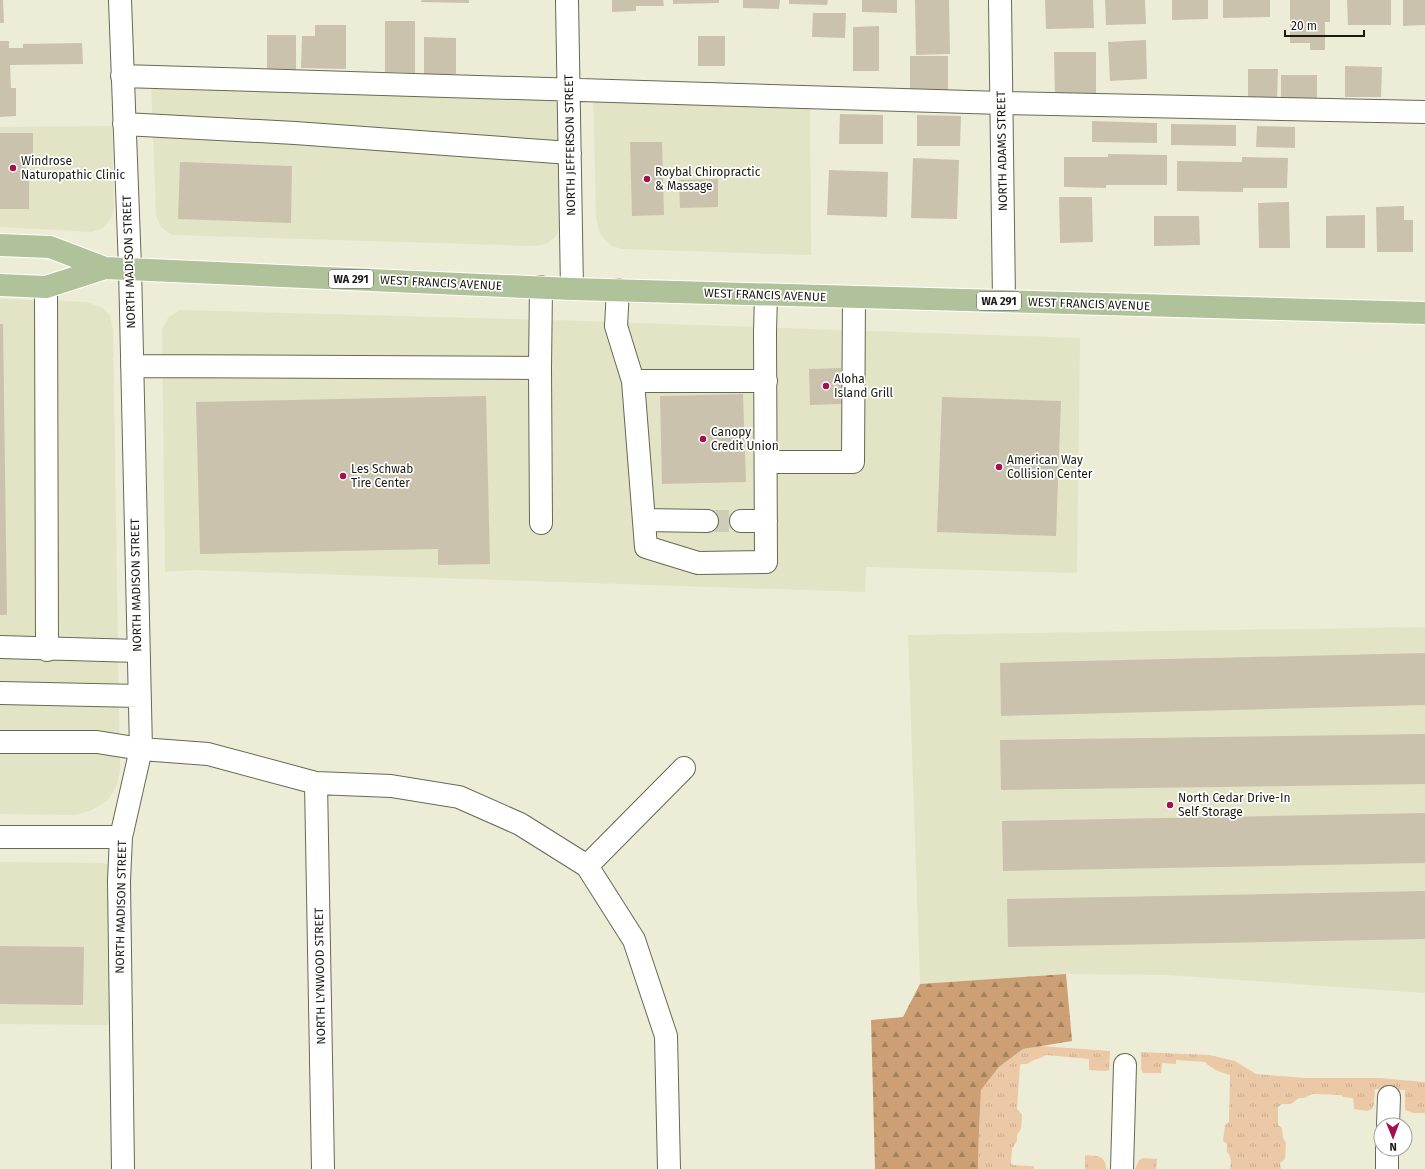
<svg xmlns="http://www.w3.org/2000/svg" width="1425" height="1169" font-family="'Fira Sans',sans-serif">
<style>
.built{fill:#e3e3c5}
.grass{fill:url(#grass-tufts)}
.forest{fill:url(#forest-firs)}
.building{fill:#cbc2ad}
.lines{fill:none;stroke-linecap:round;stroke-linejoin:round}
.minor-tunnel{stroke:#cdcdb9;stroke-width:22;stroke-dasharray:22 11;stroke-linecap:butt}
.minor-casing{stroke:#686854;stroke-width:24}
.major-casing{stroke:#fff;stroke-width:24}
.minor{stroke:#fff;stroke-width:22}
.major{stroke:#afc299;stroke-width:22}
.poi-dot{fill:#a31051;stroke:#fff;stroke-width:1.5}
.labels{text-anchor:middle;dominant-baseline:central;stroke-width:3.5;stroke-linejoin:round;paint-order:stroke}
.shield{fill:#fff;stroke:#5f5f59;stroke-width:1}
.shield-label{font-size:11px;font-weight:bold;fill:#1a1a12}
.street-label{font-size:12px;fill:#1a1a12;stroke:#fff}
.poi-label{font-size:12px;fill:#1a1a12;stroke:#fff;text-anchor:start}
</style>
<defs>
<pattern id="grass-tufts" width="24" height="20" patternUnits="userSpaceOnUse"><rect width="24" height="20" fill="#ebc9a7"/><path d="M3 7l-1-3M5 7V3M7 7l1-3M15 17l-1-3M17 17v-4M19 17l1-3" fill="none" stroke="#c9ac8f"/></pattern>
<pattern id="forest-firs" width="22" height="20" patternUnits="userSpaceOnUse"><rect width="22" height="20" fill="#cca074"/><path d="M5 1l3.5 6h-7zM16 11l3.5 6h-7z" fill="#a5825e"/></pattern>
</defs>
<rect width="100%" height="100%" fill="#ededd7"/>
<path class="built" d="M151,80l407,13 3,132 -5,11 -8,7 -11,3 -366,-11 -10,-8 -5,-11z
M593,93l217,8 1,154 -189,-6 -12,-4 -10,-11 -4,-17z
M112,126l2,85 -4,9 -7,8 -11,4 -92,-5v-100z
M0,299l88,3 15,6 7,8 3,13 7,442 -4,16 -8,13 -16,10 -16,5 -76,-1z
M180,310l402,11 498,17 -3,235 -211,-6 -1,25 -670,-22 -30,2 -3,-243 6,-11z
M1425,627v366l-257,-18 -103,-1 -145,10 -12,-349z
M0,862l103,1 4,1 3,5 1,156 -111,-1z"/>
<path class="grass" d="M1041,1046l69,5 -1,19 -4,1 -16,-1v-11l-43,-4 -8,4 -4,1 -7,4h-6l-1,2 -3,43 5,6 -1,14 -4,6v6l-5,8 -1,14 2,2 21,1v3h-56l1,-40 2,-39 18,-23 24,-18z
M1141,1052l68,3 26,6 21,13 49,4h74l46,4v31h-12l-8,-3v-20l-30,-1 -1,15 -2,5 -5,2 -13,-2 -1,-11 -11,-1v-2l-30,-1 -8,4h-5l-8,6h-9l-4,3v18l4,3 1,10 3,5 -1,16 -5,4 1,6h-51c1,-6 2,-12 -3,-17v-8l-4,-3 2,-16 4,-3 1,-47c-10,-3 -17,-5 -25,-13l-29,-2v4l-14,-1 -1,10h-18l-2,-4z
M1085,1155c12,1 21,0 21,14h-21z
M1143,1158l14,1 -1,10h-21l4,-9z"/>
<path class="forest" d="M1066,974l6,67 -49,8 -24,18 -18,23 -2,39 -1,40h-103l-4,-149 32,-3 17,-33z"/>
<path class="building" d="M0,0h3l1,23h-4z
M422,0h47v3l-48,-1z
M612,0h51l1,6h-28v5l-24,1z
M673,0h46v3l-46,1z
M743,0h37l-1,9 -36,-1z
M789,0h39l-1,5 -38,-1z
M862,0h35v13l-35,-1z
M915,0h34l1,54 -34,1z
M1045,0h48l1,28 -48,1z
M1105,0h40l1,24 -40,1z
M1172,0h36v19l-36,1z
M1223,0h47v17l-47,1z
M1290,0h40v22h-5v28h-15v-7h-20z
M1347,0h44v25h-43z
M1403,0h22v25l-22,1z
M813,13h33l-1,25 -33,-1z
M385,21h30v52l-30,-1z
M315,25h31v44l-45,-1 1,-32h13z
M879,26v45h-26v-44z
M267,35h29v38h-29z
M698,36h27v30h-27z
M424,37l32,1v36h-32z
M1146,40l1,39 -37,2 -2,-39z
M0,41h9v7h14v-4l59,-1 1,21 -73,1 1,23h5v28l-16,1z
M1054,52h42v44h-41z
M910,56h38v35h-38z
M1345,66l37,1 -1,30h-36z
M1248,69h30l-1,34 -29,-1z
M1281,75h36v29h-36z
M840,114l43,1v29h-44z
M917,115l44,1 -1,30h-43z
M1092,121l65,2v20l-65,-1z
M1171,124l65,1v21l-65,-1z
M1257,126l38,1v21l-39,-1z
M0,133h33v23h-7v23l3,1v29h-29z
M630,142h32l2,73 -32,1z
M1108,154l59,1v30h-61v3l-42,-1v-30h44z
M1242,157l46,1 -1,30h-44v4l-66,-1v-30l65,1z
M913,158l46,2 -2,59 -46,-1z
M180,162l112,4 -1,57 -113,-4z
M829,170l59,2 -1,45 -60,-2z
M718,179v28l-38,1 -1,-28z
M1059,197h33l1,45 -33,1z
M1289,202l1,46h-31l-1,-45z
M1404,206v14h9v32h-36l-1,-45z
M1365,215v33h-39v-32z
M1154,216h45l1,29 -46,1z
M0,324h3l4,291h-7z
M841,368l1,36 -32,1 -1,-36z
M743,394l3,88 -84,2 -2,-88z
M486,396l4,168 -52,1v-16l-238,5 -4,-152z
M942,397l119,4 -5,135 -119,-4z
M1425,653v52l-424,11 -1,-53z
M1425,734v50l-424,6 -1,-50z
M1425,813v50l-422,8 -1,-50z
M1425,891v48l-417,8 -1,-48z
M0,946l84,1 -1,58 -83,-1z"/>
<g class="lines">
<path class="minor-tunnel" d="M707,521h34"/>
<defs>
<path id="minor" d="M120,0l10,268 11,481 -20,88 -2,44 4,288
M567,0l5,289
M1000,0l4,301
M122,76l880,27 423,9
M124,124l171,9 275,20
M46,287l1,363
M618,290l-2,36 17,55 13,166 52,16 68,-1 -1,-230 1,-37
M132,366l408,2 1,155
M540,368l1,-81
M633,381h133
M766,462h87l1,-165
M644,520l63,1
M741,521h25
M0,647l138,4
M0,693l139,3
M0,742h97l44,7 67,5 108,29 75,3 68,11 61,27 67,42 47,74 32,96 3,133
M316,783l7,386
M0,837h121
M587,866l97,-98
M1388,1125l1,-28
M1122,1169l3,-104
M1387,1169v-20"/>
<path id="major" d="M0,245l50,2 55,21 467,21 853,24
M0,285l46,2 59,-19"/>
</defs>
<use href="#minor" class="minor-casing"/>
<use href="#major" class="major-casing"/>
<use href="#minor" class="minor"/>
<use href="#major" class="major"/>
</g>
<g class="poi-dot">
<circle cx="13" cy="168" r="4"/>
<circle cx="647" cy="179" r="4"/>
<circle cx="826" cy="386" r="4"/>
<circle cx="703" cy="439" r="4"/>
<circle cx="999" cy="467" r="4"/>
<circle cx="343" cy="476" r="4"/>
<circle cx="1170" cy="805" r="4"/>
</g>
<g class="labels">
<g class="shield">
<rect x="329" y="270" width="44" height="18" rx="3"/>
<rect x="977" y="292" width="44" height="18" rx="3"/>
</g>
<g class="shield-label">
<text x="351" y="279">WA 291</text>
<text x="999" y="301">WA 291</text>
</g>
<g class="street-label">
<text transform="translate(570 145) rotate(-91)">NORTH JEFFERSON STREET</text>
<text transform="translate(1002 151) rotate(-91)">NORTH ADAMS STREET</text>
<text transform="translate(129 262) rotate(-92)">NORTH MADISON STREET</text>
<text transform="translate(441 283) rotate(3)">WEST FRANCIS AVENUE</text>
<text transform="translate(765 295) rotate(2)">WEST FRANCIS AVENUE</text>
<text transform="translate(1089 304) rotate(2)">WEST FRANCIS AVENUE</text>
<text transform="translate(136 585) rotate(-91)">NORTH MADISON STREET</text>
<text transform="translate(121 907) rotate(-89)">NORTH MADISON STREET</text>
<text transform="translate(320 976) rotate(-91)">NORTH LYNWOOD STREET</text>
</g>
<g class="poi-label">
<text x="21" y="161">Windrose<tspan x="21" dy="14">Naturopathic Clinic</tspan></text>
<text x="655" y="172">Roybal Chiropractic<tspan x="655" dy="14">&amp; Massage</tspan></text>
<text x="834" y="379">Aloha<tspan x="834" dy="14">Island Grill</tspan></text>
<text x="711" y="432">Canopy<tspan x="711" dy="14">Credit Union</tspan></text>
<text x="1007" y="460">American Way<tspan x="1007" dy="14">Collision Center</tspan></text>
<text x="351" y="469">Les Schwab<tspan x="351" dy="14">Tire Center</tspan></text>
<text x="1178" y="798">North Cedar Drive-In<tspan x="1178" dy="14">Self Storage</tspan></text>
</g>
</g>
<g transform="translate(1393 1137) rotate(179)"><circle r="19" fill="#ffffff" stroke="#a3a3a0"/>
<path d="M0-3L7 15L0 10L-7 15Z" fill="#a31051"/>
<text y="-6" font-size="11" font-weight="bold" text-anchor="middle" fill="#1a1a12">N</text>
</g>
<path d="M1285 30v6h79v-6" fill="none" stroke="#1a1a12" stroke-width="2"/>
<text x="1291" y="30" font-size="12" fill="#1a1a12" stroke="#ffffff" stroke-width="3" paint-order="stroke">20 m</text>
</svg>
